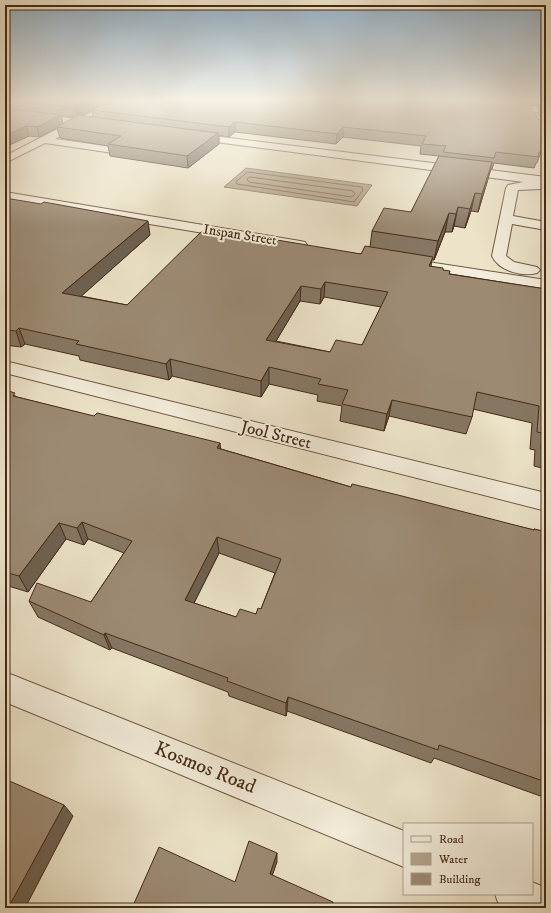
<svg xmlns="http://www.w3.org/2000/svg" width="551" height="913" font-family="'IM FELL DW Pica',serif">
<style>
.water{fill:#b4a48b;stroke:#88735c}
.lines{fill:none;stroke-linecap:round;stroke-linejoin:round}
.shore{stroke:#7d6750;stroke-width:1}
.minor-casing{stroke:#705842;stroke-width:2}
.minor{fill:#f3eddb;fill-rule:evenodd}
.wall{fill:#867763;stroke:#462a16;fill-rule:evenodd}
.shaded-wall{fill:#6d6150;stroke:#462a16}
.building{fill:#9c8a73;stroke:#462a16;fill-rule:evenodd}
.labels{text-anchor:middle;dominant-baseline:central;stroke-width:4;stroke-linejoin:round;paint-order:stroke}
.far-street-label{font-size:14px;fill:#462a16;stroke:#f3eddb}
.street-label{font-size:17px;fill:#462a16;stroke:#f3eddb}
.near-street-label{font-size:20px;fill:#462a16;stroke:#f3eddb}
</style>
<rect width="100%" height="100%" fill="#ece3c8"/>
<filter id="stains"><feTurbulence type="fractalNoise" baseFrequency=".005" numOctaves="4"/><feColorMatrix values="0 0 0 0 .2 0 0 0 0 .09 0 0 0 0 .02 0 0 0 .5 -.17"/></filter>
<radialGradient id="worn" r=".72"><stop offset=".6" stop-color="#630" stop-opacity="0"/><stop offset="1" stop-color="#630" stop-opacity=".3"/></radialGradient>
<path class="water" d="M246,168l126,17 -15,21 -133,-19z"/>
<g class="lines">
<path class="shore" d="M248,172l114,15 1,3 -9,12 -117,-18 -1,-2z
M250,177l103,14 2,3 -3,3 -103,-15 -2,-3z"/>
<defs>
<path id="minor" d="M116,100h10l-36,20 10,2 2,2 -2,2 -19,-1 -26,14 58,8 4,1 1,2 -1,2 -4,1 -68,-10 -40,20v-7l64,-33 -64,-7v-6l73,9z
M500,103l46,4v6l-49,-5 -1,-2 1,-2z
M189,133l357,44v8l-4,-1 1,2 -2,3 -23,1 -5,26 33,6v8l-34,-6 -6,32 8,6 23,5 3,3 -3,3c-15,4 -38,-2 -45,-17l14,-68 2,-3 15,-3 -338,-44 -1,-2 1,-2z
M5,192l295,49 5,1 2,3 -2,3 -5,1 -295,-49z
M415,260l131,20v10l-136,-23 -2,-3 2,-3z
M5,361l541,132v18l-541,-138z
M5,672l399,159v36l-399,-165z
M532,882l14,6v20h-46l-5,-14h37z"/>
</defs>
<use href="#minor" class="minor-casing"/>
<use href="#minor" class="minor"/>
</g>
<path class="wall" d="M5,100h515l-2,2 26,23h2v17h-4l-1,10 -4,11h-1l-2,5 -40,-5 -2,6h-1l-3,10 -10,33 -7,-1 -6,17 -11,-2 -2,6h-7l-11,28h-2l-1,6 12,4 7,4 95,15 1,-4v184l-12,-3 1,-16 -5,-1 2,-26 -59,-14 -1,8 -6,17 -77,-18 -5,15 -44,-10 2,-15 -25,-5 1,-6 -49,-11 -8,13 -89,-21 -3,4 -89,-20 -1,-4 -54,-12 -4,3 -16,-2v-147l145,37 -69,61 46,9 140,-61 94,10 9,-7 2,-16 39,-19 28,-56 -19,-2 1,-8 -78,-9 -7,7 -101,-12 -6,5 -10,-2v9l-31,24 -78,-12 -2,-10 -48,-8 -3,-10 -18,9 -10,-1 -24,11zM95,109l-3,1 1,7 -13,-1zM61,116l8,1h6l-12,7zM324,297l57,10 -19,38 -32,7 -54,-11 24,-40 20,3z
M527,100h19v24l-8,-10 2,-9h-9z
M5,390l12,7 204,52 130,38 183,43v-1l12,3v266l-112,-40 -3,5 -144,-52 -1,5 -57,-20 -1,-4 -116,-44 -2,2 -72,-33 -9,-16 62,1 33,-49 -36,-14 -4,6 -18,-6 -38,53 -23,-7zM219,553l56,20 -14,36 -5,5 -20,3 -42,-14z"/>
<path class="shaded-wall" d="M93,100h21l-37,17 -2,-9z
M61,115l2,10 -6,2v1l-18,9 -2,-10z
M235,122v10l-6,5v-10z
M26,126l3,10 -24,11v-11z
M343,127v10l-7,7 1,-10z
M218,133l1,11 -31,24 -1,-12z
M492,162l-4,17 -10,33 4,-18z
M475,193l-4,18 -6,17 5,-19z
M458,207l-4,19 -2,6 4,-18z
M449,213l-4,19 -11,28 4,-19z
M148,221l2,14 -83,74 -5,-16z
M325,282l-1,15 -4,7 1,-15z
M301,286l-1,15 -33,55 -1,-16z
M19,328l6,16 -4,3 -5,-16z
M170,359l2,17 -3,4 -3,-16z
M269,367v17l-8,13v-16z
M392,400l-3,16 -5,15 3,-17z
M220,443l2,17 -5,-12z
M82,522l6,17 -4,6 -7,-17z
M59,523l7,16 -38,53 -9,-16z
M217,537l2,16 -31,62 -3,-15z
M105,633l7,15 -2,2 -6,-15z
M288,697l-1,14 -1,5v-13z
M64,805l9,11 -48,92h-17z
M277,853v9l-7,20v-8z"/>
<path class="building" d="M5,100h88l-18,8z
M111,100h372l43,3 18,22h2v7l-2,-1 -3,21h-2l-1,5 -42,-5 -2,6 -51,-6 3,-6 -24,-2 4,-8 -83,-9 -6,7 -102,-12 -6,5 -137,-17z
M540,104l6,1v6z
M5,108l56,7 -24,12 -11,-1 -21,10z
M78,115l140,18 -31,23 -79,-12 13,-8 -64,-9z
M439,156l53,6 -10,32 -7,-1 -5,16 -12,-2 -2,7 -7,-1 -11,28 -66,-10 12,-23 27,4z
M5,198l36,6 3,-2 104,19 -86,72 65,12 74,-73 66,12 4,-5 90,15 4,-8 68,11 -4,9 14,2v2l7,1 -1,3 97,15v-1v162l-5,-1 1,-16 -5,-1 2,-26 -62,-14 -5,25 -80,-17 -5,14 -45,-10 6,-14 -30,-6 3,-5 -52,-12 -8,14 -91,-22 -4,5 -90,-20 3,-3 -60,-13 -3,3 -11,-1zM325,282l63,10 -26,53 -26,-5 -6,12 -64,-12 35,-54 20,3z
M5,390l10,3 -2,3 81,20 3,-3 123,30 -3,5 134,39 1,-3 50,12 132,34v-1l12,3v250l-107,-37 -1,5 -150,-53 -2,6 -59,-22 1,-3 -123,-45 -1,2 -75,-34 8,-18 54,19 41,-61 -50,-19 -5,6 -18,-5 -40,53 -14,-4zM217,537l64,22 -20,50 -3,-1 -2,6 -16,-5 -4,8 -51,-17z
M5,779l59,26 -56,103h-3z
M249,841l28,12 -7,21 63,28 -1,6h-200l27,-61 76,35z"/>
<linearGradient id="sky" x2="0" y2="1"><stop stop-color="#93aec3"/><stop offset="0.44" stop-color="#f6f2e6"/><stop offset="1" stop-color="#f6f2e6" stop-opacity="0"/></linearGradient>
<rect width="551" height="227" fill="url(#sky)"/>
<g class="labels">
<g class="far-street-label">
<text transform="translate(240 235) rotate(9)">Inspan Street</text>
</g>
<g class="street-label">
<text transform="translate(276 435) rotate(14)">Jool Street</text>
</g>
<g class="near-street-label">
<text transform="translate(205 768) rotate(22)">Kosmos Road</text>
</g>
</g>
<rect width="551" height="913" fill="none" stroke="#ece3c8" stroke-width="20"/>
<rect x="6" y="6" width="539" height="901" fill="none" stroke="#462a16" stroke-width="2"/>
<rect x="10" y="10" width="531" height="893" fill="none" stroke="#462a16"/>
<rect x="403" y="823" width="130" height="72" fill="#f3eddb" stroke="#ae9f8c"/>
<rect x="411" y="836" width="20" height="6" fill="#f3eddb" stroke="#ae9f8c"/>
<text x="439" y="843" font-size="12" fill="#462a16">Road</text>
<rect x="411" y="853" width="20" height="12" fill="#b4a48b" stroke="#ae9f8c"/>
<text x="439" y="863" font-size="12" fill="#462a16">Water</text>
<rect x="411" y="873" width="20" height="12" fill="#9c8a73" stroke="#ae9f8c"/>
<text x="439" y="883" font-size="12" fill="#462a16">Building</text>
<rect width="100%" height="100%" filter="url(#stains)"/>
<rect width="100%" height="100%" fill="url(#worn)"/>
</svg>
